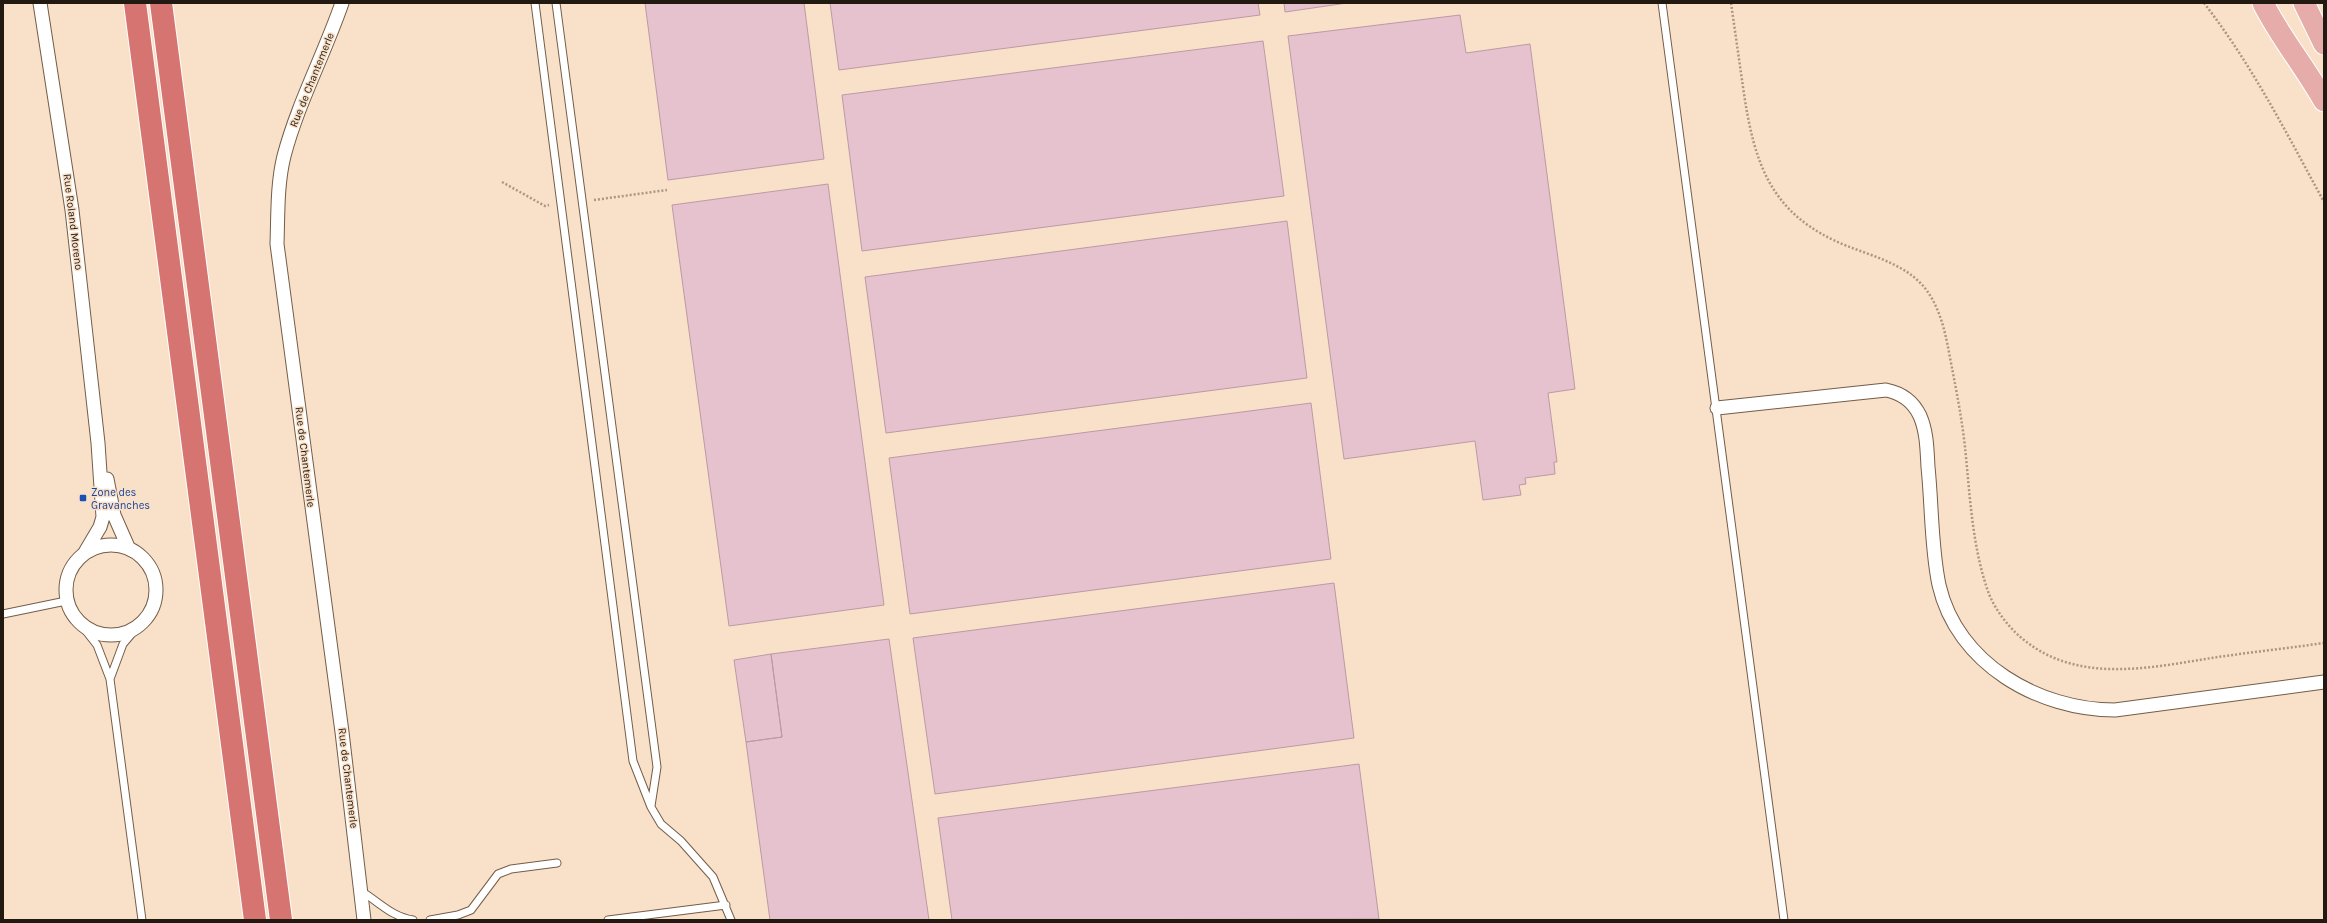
<svg xmlns="http://www.w3.org/2000/svg" width="2327" height="923" font-family="Karla,sans-serif">
<style>
.building{fill:#e6c2ce;stroke:#bc9aa5}
.lines{fill:none;stroke-linecap:round;stroke-linejoin:round}
.lane-casing{stroke:#735d48;stroke-width:9}
.street-casing{stroke:#735d48;stroke-width:15}
.primary-casing{stroke:#fff;stroke-width:23}
.highway-casing{stroke:#fff;stroke-width:24}
.path{stroke:#a99683;stroke-width:2.5;stroke-dasharray:2 2;stroke-linecap:butt}
.lane{stroke:#fff;stroke-width:7}
.street{stroke:#fff;stroke-width:13}
.primary{stroke:#e6aca9;stroke-width:21}
.highway{stroke:#d57470;stroke-width:22}
.transit-dot{fill:#1a4fb4;stroke:#f9e0c8;stroke-width:1.5}
.labels{text-anchor:middle;dominant-baseline:central;stroke-width:3;stroke-linejoin:round;paint-order:stroke}
.street-label{font-size:11px;fill:#221910;stroke:#f9e0c8}
.transit-label{font-size:11px;fill:#164399;stroke:#f9e0c8;text-anchor:start}
</style>
<rect width="100%" height="100%" fill="#f9e0c8"/>
<path class="building" d="M645,3h159l20,156 -156,21z
M830,3h428l2,12 -421,55z
M1284,3h63l-62,9z
M1460,15l6,38 64,-9 45,345 -27,4 9,69h-3l1,12 -30,4 1,6 -7,1 2,10 -38,5 -8,-59 -131,18 -56,-423z
M1263,41l21,155 -422,55 -20,-156z
M828,184l56,421 -155,21 -57,-421z
M1287,221l20,157 -421,55 -21,-156z
M1311,403l20,156 -421,55 -21,-156z
M1334,583l20,155 -419,56 -22,-156z
M889,639l40,281h-159l-24,-178 36,-5 -11,-83z
M771,654l11,83 -36,5 -12,-82z
M1359,764l20,155 -427,1 -14,-102z"/>
<g class="lines">
<defs>
<path id="lane" d="M535,3l98,758 18,46 10,17 20,17 32,36 18,43
M556,3l101,764 -6,39
M1662,3l122,917
M3,614l63,-13
M79,622l18,23 13,34 32,241
M110,679l13,-35 17,-20
M361,891c18,11 31,26 52,29
M430,920l28,-5 13,-5 27,-36 13,-5 46,-6
M608,920l118,-15"/>
<path id="street" d="M40,3l32,207 26,233 5,74 -3,10 -16,27
M342,3c-18,52 -44,100 -58,153 -7,28 -6,59 -7,88l65,488 22,188
M1717,408l169,-18c15,3 27,11 34,26 7,16 7,34 8,51 4,38 3,80 11,118 18,79 100,125 176,125l209,-28
M107,479l7,36 15,34
M66 590a45 45 0 1 1 90 0a45 45 0 1 1-90 0Z"/>
<path id="primary" d="M2263,3c17,34 42,64 61,98
M2304,3l20,41"/>
<path id="highway" d="M135,3l120,917
M161,3l120,917"/>
</defs>
<use href="#lane" class="lane-casing"/>
<use href="#street" class="street-casing"/>
<use href="#primary" class="primary-casing"/>
<use href="#highway" class="highway-casing"/>
<path class="path" d="M1731,3c4,28 8,56 12,84 11,77 27,128 104,159 31,12 67,21 84,51 13,22 16,46 21,71 5,26 10,52 13,79 5,48 7,101 24,147 7,17 20,34 35,46 56,45 129,27 194,17 35,-5 71,-9 106,-14
M2204,3c48,62 83,131 120,199
M502,182l43,24 4,-1
M594,200l73,-10"/>
<use href="#lane" class="lane"/>
<use href="#street" class="street"/>
<use href="#primary" class="primary"/>
<use href="#highway" class="highway"/>
</g>
<rect class="transit-dot" x="79" y="494" width="8" height="8" rx="2"/>
<g class="labels">
<g class="street-label">
<text transform="translate(312 80) rotate(-68)">Rue de Chantemerle</text>
<text transform="translate(73 222) rotate(83)">Rue Roland Moreno</text>
<text transform="translate(305 457) rotate(83)">Rue de Chantemerle</text>
<text transform="translate(348 778) rotate(83)">Rue de Chantemerle</text>
</g>
<g class="transit-label">
<text x="91" y="492">Zone des<tspan x="91" dy="13">Gravanches</tspan></text>
</g>
</g>
<rect width="2327" height="923" fill="none" stroke="#221910" stroke-width="8"/>
</svg>
